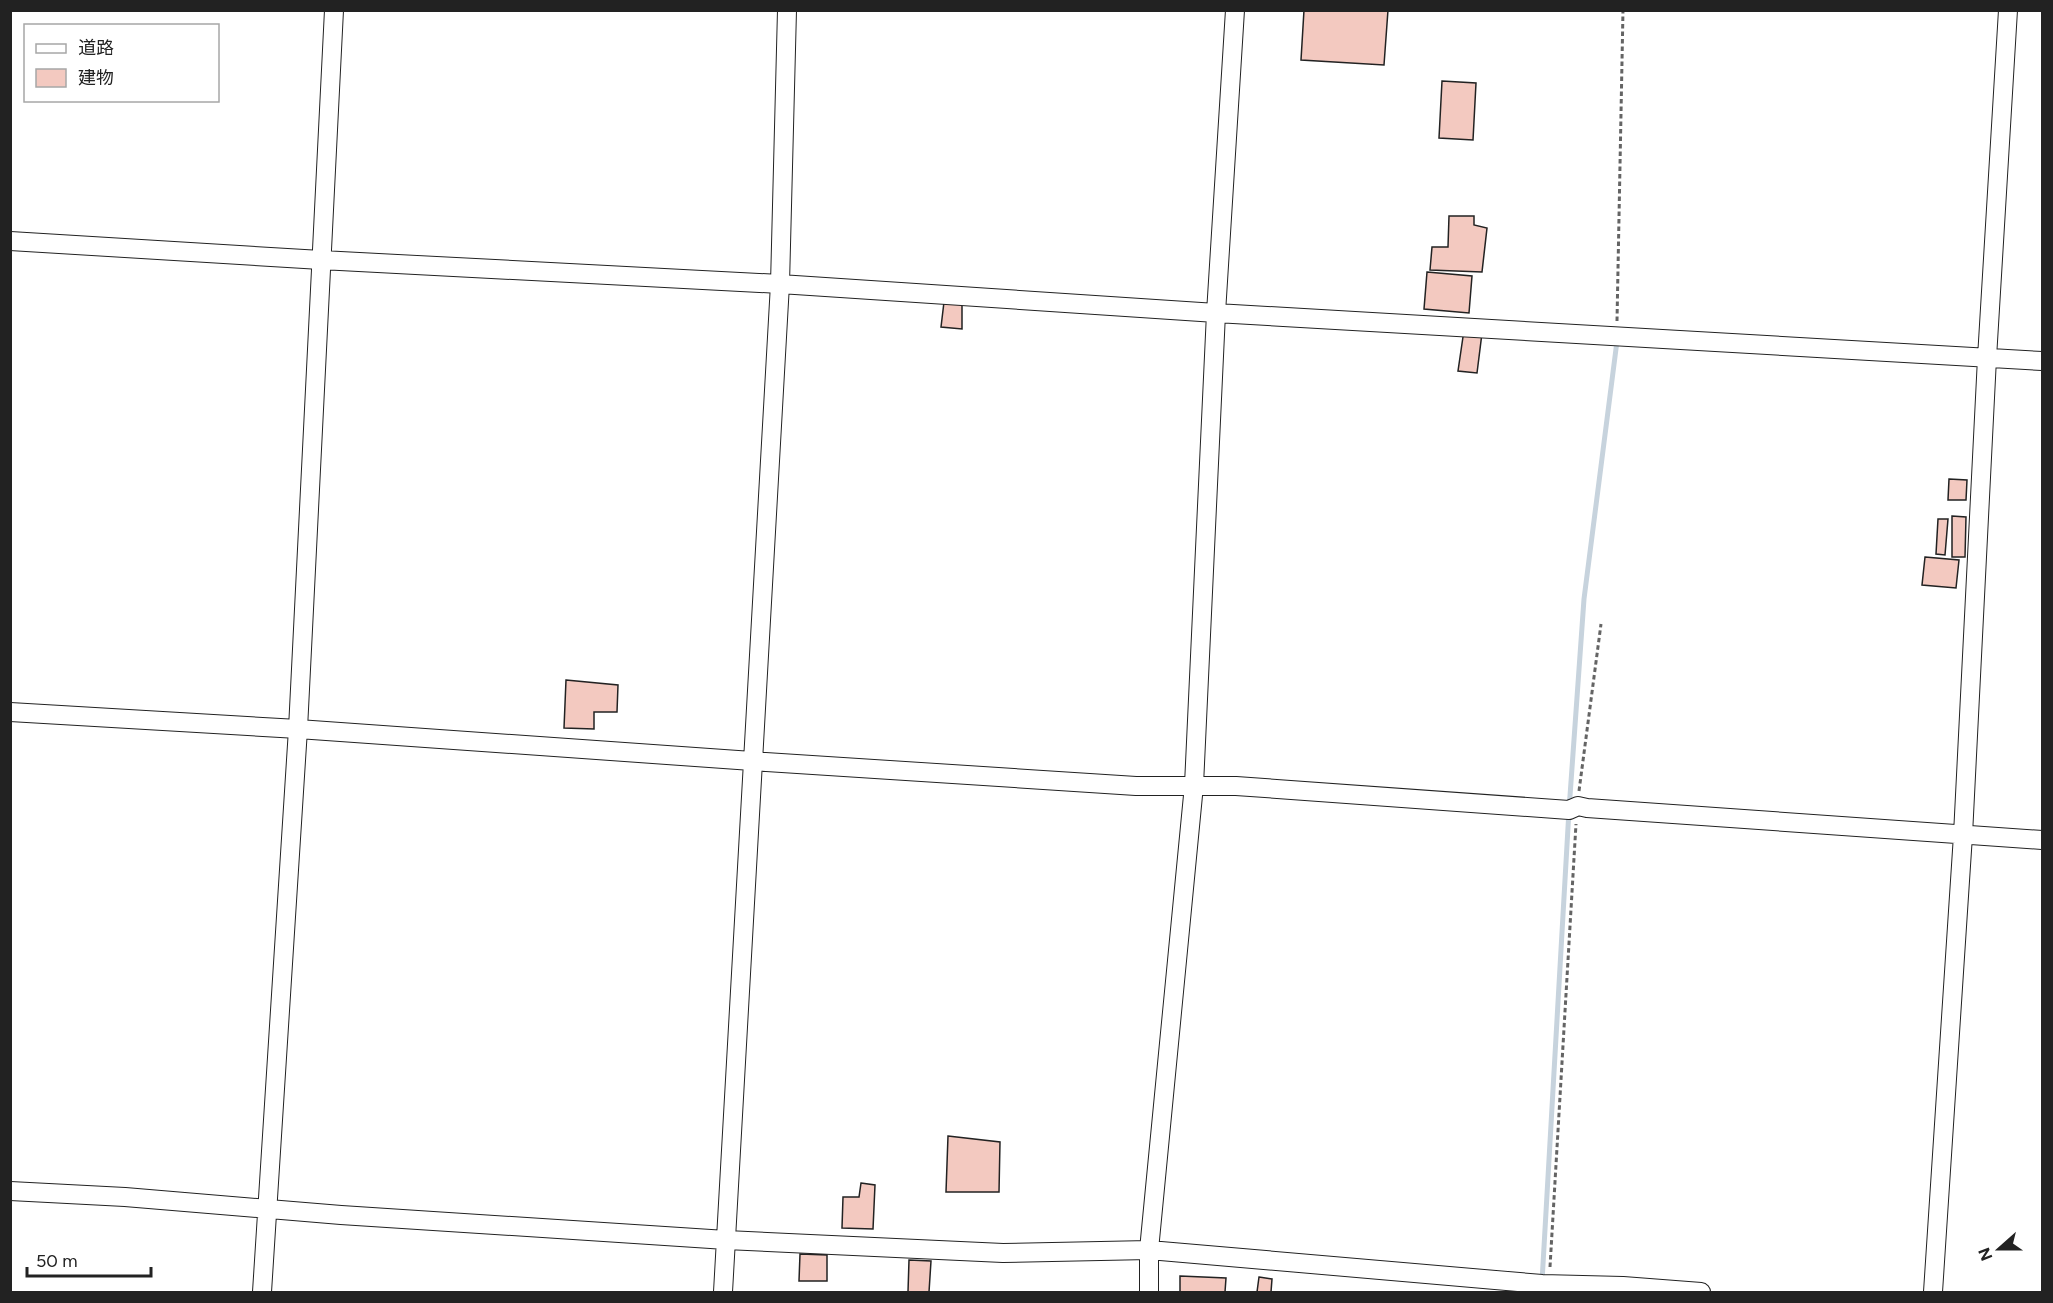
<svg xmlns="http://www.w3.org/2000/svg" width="2053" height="1303" font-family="Figtree,'Noto Sans JP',sans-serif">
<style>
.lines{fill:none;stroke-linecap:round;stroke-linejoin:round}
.stream{stroke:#c7d3dd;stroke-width:5}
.building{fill:#f3c9c0;stroke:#222;stroke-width:1.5}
.minor-casing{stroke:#222;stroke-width:20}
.path{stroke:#646464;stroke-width:3;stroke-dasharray:4.5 3;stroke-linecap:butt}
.minor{stroke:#fff;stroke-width:18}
</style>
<rect width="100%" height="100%" fill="#fff"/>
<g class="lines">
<path class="stream" d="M1542,1282l27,-472 15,-211 33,-258"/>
</g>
<path class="building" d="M1304,10h84l-4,55 -83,-5z
M1442,81l34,2 -3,57 -34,-2z
M1449,216h25v9l13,3 -5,44 -52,-2 2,-23h16z
M1427,272l45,4 -3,37 -45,-4z
M944,302h18v27l-21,-2z
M1464,330l18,3 -5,40 -19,-2z
M1949,479l18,1 -1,20h-18z
M1952,516l14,1 -1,40h-13z
M1938,519h10l-3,36 -9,-1z
M1925,557l34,3 -3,28 -34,-3z
M566,680l52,5 -1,27h-23v17l-30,-1z
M948,1136l52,6 -1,50h-53z
M861,1183l14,2 -2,44 -31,-1 1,-31h16z
M800,1254l27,1v26h-28z
M909,1260l22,1 -2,31h-21z
M1180,1276l46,2 -1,14h-45z
M1259,1277l13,2 -1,13h-14z"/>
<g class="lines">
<defs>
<path id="minor" d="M10,241l311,19 459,24 436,29 826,48
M10,712l288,17 454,32 384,25h100l333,24 9,-4 9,2 455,32
M10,1191l115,6 216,18 385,25 277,13 146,-3 393,34 81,2 78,6
M262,1292l36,-563 36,-719
M723,1292l57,-1008 7,-274
M1149,1292v-42l45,-465 22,-472 19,-303
M1933,1292l30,-457 24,-477 21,-348"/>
</defs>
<use href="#minor" class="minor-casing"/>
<path class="path" d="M1617,321l6,-311
M1579,791l22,-167
M1550,1267l26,-443"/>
<use href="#minor" class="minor"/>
</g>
<rect width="2053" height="1303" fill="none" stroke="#222222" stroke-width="24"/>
<rect x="24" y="24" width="195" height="78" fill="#ffffff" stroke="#a7a7a7" stroke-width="1.5"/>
<rect x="36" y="44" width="30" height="9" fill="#ffffff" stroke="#a7a7a7" stroke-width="1.5"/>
<text x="78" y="54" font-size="18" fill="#222222">道路</text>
<rect x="36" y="69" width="30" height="18" fill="#f3c9c0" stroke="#a7a7a7" stroke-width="1.5"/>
<text x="78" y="84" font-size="18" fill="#222222">建物</text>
<g transform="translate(1999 1249) rotate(249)" stroke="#ffffff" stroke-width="4.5" paint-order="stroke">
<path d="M0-4.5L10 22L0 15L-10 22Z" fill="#222222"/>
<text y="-9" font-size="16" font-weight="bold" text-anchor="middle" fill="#222222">N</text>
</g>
<path d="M27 1267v9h124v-9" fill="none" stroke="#222222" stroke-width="3"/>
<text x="36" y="1267" font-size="18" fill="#222222" stroke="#ffffff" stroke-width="4.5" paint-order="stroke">50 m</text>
</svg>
